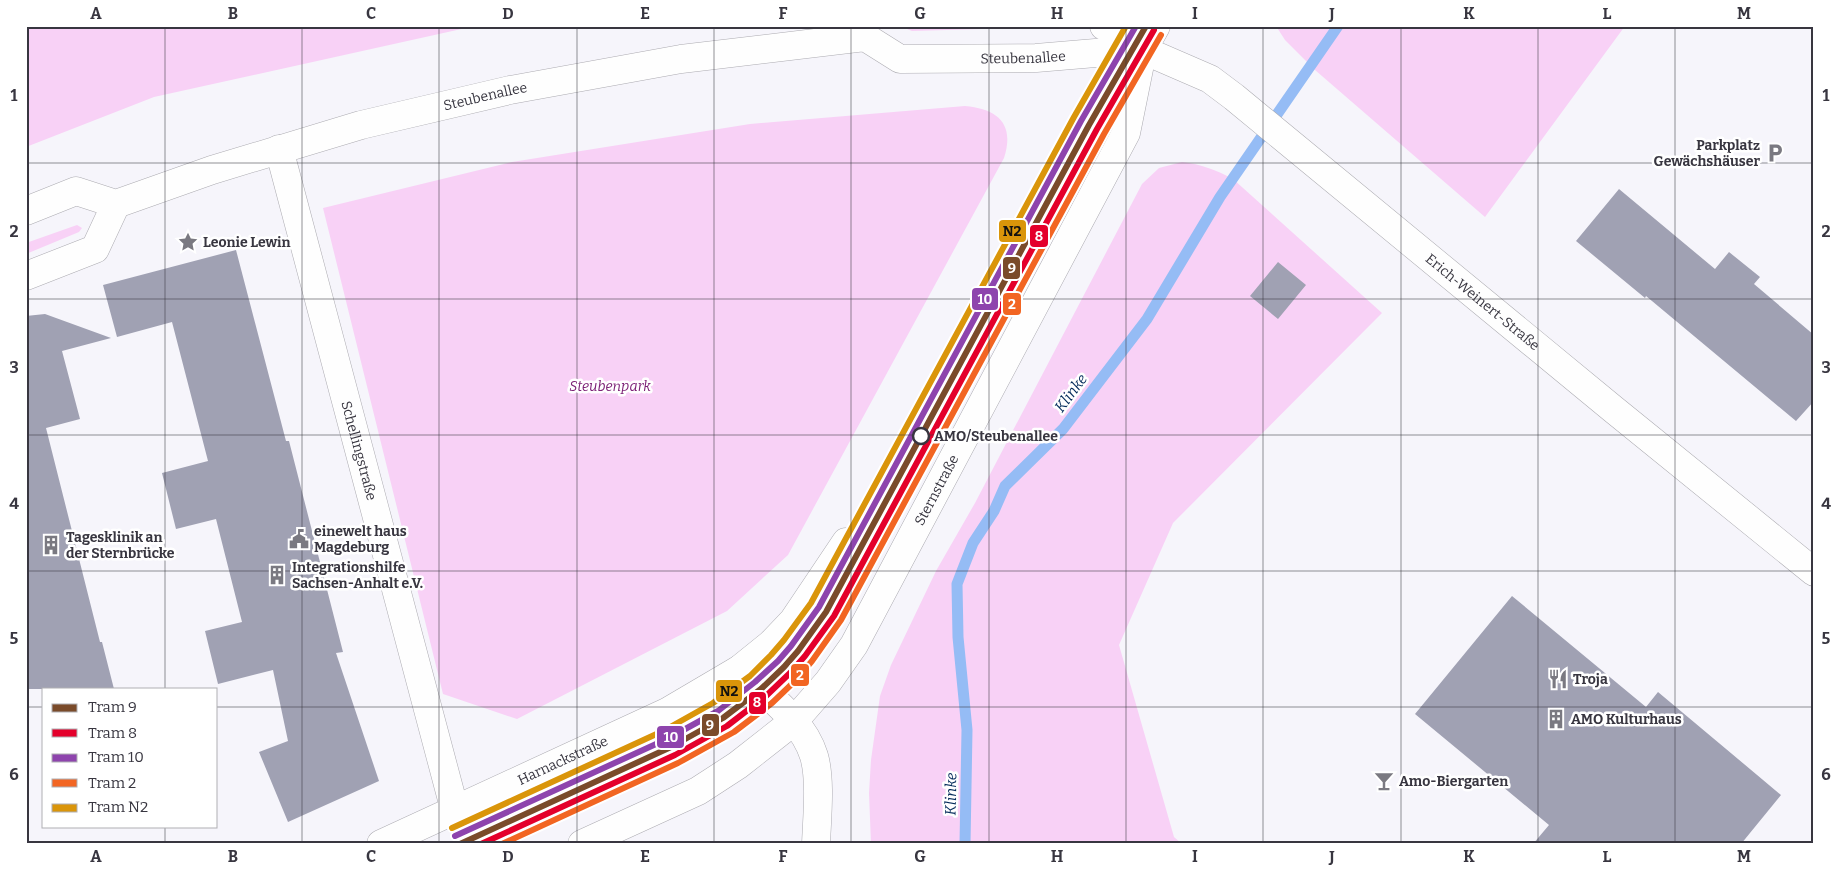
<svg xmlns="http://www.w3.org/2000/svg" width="1840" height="870" font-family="Bitter,serif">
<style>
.green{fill:#f8d1f6}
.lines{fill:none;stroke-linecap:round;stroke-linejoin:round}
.stream{stroke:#95bcf5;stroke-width:11}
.building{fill:#a0a1b3}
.street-casing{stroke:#acabb1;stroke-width:29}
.secondary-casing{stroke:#acabb1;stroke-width:29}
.street{stroke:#fefefe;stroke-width:28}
.secondary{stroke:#fefefe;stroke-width:28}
.tram-1-casing{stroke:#fff;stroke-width:10}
.tram-2-casing{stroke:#fff;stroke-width:10}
.tram-3-casing{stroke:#fff;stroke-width:10}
.tram-4-casing{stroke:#fff;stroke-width:10}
.tram-5-casing{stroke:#fff;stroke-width:10}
.tram-1{stroke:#7a4b2a;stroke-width:6}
.tram-2{stroke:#e4002b;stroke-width:6}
.tram-3{stroke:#8e44ad;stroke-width:6}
.tram-4{stroke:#f26522;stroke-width:6}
.tram-5{stroke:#da950a;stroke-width:6}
.grid{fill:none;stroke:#383640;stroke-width:1;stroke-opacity:0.55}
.stop-dot{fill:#fff;stroke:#383640;stroke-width:2.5}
.labels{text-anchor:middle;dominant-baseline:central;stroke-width:5;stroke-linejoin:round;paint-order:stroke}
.street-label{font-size:14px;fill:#383640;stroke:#fff}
.poi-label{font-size:14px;font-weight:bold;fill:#383640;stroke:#fff;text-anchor:start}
.park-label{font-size:14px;font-style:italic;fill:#7c2176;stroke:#fff}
.stop-label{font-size:14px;font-weight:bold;fill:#383640;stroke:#fff;text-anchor:start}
.water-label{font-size:15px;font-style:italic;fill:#042b5b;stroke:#fff}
.line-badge{stroke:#fff;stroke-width:2}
.badge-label{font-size:14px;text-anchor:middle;font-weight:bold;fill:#fff}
.pale-badge-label{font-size:14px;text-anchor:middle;font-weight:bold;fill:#111}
.neatline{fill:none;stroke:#383640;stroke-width:2}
.grid-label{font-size:16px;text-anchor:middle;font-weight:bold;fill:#383640}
</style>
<rect width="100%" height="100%" fill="#f6f5fb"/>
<path class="green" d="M28,26h447l-321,71 -128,50v-120z
M907,26h110v2l-105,3 -5,-2z
M1276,26h349l-140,191 -170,-147 -30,-30z
M965,106c33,3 50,18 39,52l-216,397 -61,56 -210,108 -74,-25 -120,-486 189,-46 238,-38z
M1182,162c19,2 34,8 51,17l149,134 -209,210 -54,122 55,192 8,7h-311l-2,-51 2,-33 9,-64 11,-31 45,-94 39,-68 167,-319 17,-16z
M77,225l5,3 -3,4 -53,22v-11z"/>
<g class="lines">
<path class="stream" d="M965,844l2,-114 -9,-93 -1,-53 16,-41 21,-32 11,-25 58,-57 84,-110 73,-122 118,-171"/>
</g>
<path class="building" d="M1619,189l96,80 14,-17 31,25 -6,7 60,51v66l-18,20 -150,-125 -1,2 -69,-57z
M236,250l50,191h3l54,211 -7,1 43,128 -91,41 -29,-70 29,-11 -15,-71 -55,14 -13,-53 37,-9 -26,-103 -40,10 -14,-56 46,-12 -36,-139 -55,15 -14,-52z
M1278,262l28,23 -28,34 -28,-23z
M45,314l66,24 -49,13 18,68 -34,9 54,214h2l12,47h-88v-373z
M1512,596l134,111 12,-15 123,103 -40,49h-208l16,-19 -134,-111z"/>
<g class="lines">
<defs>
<g id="street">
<path id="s1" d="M279,149l176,662"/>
<path d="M740,669c26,25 63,51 74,87 7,24 3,62 2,88"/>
<path id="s2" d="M381,844l286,-132 73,-43 31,-25 22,-23 53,-79"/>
<path id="s3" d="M582,844l116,-53 40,-26 56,-44 34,-39 26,-37 272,-512 17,-84"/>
</g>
<g id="secondary">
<path id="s4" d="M1104,26l46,27 60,26 24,18 379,312 201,163"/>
<path d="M1143,49l13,-23"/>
<path id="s5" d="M26,211l50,-20 40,13 96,-34 149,-45 149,-35 171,-31 184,-22 35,22 136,-1 107,-9"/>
<path d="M26,276l69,-27 21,-45"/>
</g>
</defs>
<use href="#street" class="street-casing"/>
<use href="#secondary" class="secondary-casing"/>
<use href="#street" class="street"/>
<use href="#secondary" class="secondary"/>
<defs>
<path id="tram-1" d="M460,844l211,-97 52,-29 38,-29 23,-22 14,-16 28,-39 263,-487 57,-99"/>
<path id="tram-2" d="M481,844l194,-89 52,-29 39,-30 24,-23 15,-17 29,-40 263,-487 57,-99"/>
<path id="tram-3" d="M455,836l212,-97 51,-28 37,-29 23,-21 13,-15 28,-39 262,-486 55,-95"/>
<path id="tram-4" d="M502,844l176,-81 56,-31 38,-29 24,-23 16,-19 29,-41 263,-486 57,-99"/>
<path id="tram-5" d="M452,828l211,-97 50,-28 37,-27 21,-21 13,-15 27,-37 263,-486 52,-91"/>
</defs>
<use href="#tram-1" class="tram-1-casing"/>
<use href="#tram-2" class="tram-2-casing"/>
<use href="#tram-3" class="tram-3-casing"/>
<use href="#tram-4" class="tram-4-casing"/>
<use href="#tram-5" class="tram-5-casing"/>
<use href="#tram-1" class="tram-1"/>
<use href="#tram-2" class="tram-2"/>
<use href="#tram-3" class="tram-3"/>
<use href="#tram-4" class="tram-4"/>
<use href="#tram-5" class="tram-5"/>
</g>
<path class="grid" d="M165,26v663M302,26v818M439,26v818M577,26v818M714,26v818M851,26v818M989,26v818M1126,26v818M1263,26v818M1401,26v818M1538,26v818M1675,26v818M26,163h1788M26,299h1788M26,435h1788M26,571h1788M26,707h18M216,707h1598M165,826v18"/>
<defs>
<symbol id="parking-bare" viewBox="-9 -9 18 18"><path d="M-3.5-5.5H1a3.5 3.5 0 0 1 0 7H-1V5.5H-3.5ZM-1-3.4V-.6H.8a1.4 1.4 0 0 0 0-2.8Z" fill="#7a7981" stroke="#fff" stroke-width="2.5" paint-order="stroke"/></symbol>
<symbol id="sight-bare" viewBox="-9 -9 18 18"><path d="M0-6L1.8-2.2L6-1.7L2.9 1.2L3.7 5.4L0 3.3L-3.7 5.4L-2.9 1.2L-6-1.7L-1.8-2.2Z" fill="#7a7981" stroke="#fff" stroke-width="2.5" paint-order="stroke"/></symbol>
<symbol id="civic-bare" viewBox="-9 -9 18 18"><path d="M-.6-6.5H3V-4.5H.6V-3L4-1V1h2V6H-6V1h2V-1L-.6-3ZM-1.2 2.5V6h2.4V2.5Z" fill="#7a7981" stroke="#fff" stroke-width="2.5" paint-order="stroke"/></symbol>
<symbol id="building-bare" viewBox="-9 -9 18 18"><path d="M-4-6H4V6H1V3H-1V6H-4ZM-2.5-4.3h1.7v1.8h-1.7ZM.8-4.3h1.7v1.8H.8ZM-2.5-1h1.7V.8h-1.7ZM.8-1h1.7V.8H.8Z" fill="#7a7981" stroke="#fff" stroke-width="2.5" paint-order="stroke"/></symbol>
<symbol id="restaurant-bare" viewBox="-9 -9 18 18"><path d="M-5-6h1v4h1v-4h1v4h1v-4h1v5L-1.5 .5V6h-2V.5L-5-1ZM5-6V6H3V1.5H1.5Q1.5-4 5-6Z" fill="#7a7981" stroke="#fff" stroke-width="2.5" paint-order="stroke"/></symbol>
<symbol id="bar-bare" viewBox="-9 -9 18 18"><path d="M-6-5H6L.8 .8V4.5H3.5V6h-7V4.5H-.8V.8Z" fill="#7a7981" stroke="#fff" stroke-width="2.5" paint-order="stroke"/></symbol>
</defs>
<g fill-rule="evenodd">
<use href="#parking-bare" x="1761" y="139" width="28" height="28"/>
<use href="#sight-bare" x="174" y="228" width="28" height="28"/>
<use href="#civic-bare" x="285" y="525" width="28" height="28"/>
<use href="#building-bare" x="37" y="531" width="28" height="28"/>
<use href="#building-bare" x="263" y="561" width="28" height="28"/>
<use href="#restaurant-bare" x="1544" y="665" width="28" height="28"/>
<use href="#building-bare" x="1542" y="705" width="28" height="28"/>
<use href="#bar-bare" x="1370" y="767" width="28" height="28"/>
</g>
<circle class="stop-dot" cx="921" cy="436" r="8"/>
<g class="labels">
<g class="street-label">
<text stroke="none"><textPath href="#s5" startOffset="1030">Steubenallee</textPath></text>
<text stroke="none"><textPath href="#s5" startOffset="481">Steubenallee</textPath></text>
<text stroke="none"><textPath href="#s4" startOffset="471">Erich-Weinert-Straße</textPath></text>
<text stroke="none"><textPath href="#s1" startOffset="312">Schellingstraße</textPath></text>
<text stroke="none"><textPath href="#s3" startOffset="519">Sternstraße</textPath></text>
<text stroke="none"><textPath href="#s2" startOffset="200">Harnackstraße</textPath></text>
</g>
<g class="poi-label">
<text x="1760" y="145" text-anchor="end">Parkplatz<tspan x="1760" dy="16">Gewächshäuser</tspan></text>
<text x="203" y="242">Leonie Lewin</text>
<text x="314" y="531">einewelt haus<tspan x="314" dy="16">Magdeburg</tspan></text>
<text x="66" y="537">Tagesklinik an<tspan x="66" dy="16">der Sternbrücke</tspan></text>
<text x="292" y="567">Integrationshilfe<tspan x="292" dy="16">Sachsen-Anhalt e.V.</tspan></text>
<text x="1573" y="679">Troja</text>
<text x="1571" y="719">AMO Kulturhaus</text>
<text x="1399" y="781">Amo-Biergarten</text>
</g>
<g class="park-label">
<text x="610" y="386">Steubenpark</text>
</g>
<g class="stop-label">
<text x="934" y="436">AMO/Steubenallee</text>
</g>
<g class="water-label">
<text transform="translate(1071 393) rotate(-53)">Klinke</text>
<text transform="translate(951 794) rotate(-89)">Klinke</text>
</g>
</g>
<g class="line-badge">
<rect x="998" y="219" width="29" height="24" rx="5" fill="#da950a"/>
<rect x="1029" y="224" width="20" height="24" rx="5" fill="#e4002b"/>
<rect x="1002" y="256" width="19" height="24" rx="5" fill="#7a4b2a"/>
<rect x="971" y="287" width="28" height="24" rx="5" fill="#8e44ad"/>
<rect x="1002" y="292" width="20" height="24" rx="5" fill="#f26522"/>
<rect x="790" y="663" width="20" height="24" rx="5" fill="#f26522"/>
<rect x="715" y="679" width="28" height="24" rx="5" fill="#da950a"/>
<rect x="748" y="691" width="19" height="24" rx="5" fill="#e4002b"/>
<rect x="701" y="713" width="19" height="24" rx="5" fill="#7a4b2a"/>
<rect x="656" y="725" width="29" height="24" rx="5" fill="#8e44ad"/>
</g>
<g class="badge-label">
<text x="1039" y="241">8</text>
<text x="1012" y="273">9</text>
<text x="985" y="304">10</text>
<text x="1012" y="309">2</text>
<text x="800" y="680">2</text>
<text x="757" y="707">8</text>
<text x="710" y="730">9</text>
<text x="671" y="742">10</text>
</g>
<g class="pale-badge-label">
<text x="1012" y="236">N2</text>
<text x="729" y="696">N2</text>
</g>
<rect width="1840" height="870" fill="none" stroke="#ffffff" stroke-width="55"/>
<rect x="42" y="688" width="175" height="140" fill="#ffffff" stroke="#afafb3"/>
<rect x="52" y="704" width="25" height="8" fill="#7a4b2a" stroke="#afafb3"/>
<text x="88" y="712" font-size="15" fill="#383640">Tram 9</text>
<rect x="52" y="729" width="25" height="8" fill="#e4002b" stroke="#afafb3"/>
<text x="88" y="738" font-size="15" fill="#383640">Tram 8</text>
<rect x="52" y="754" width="25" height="8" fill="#8e44ad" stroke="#afafb3"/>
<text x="88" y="762" font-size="15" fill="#383640">Tram 10</text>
<rect x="52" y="779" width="25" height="8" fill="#f26522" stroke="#afafb3"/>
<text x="88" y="788" font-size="15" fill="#383640">Tram 2</text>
<rect x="52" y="804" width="25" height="8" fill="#da950a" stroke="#afafb3"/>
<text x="88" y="812" font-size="15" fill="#383640">Tram N2</text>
<rect x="28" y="28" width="1784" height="814" class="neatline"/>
<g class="grid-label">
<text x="96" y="19">A</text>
<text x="233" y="19">B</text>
<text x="371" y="19">C</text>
<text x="508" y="19">D</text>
<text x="645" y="19">E</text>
<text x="783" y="19">F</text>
<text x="920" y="19">G</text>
<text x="1057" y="19">H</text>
<text x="1195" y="19">I</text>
<text x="1332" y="19">J</text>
<text x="1469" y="19">K</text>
<text x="1607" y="19">L</text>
<text x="1744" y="19">M</text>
<text x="14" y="101">1</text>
<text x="1826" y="101">1</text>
<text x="14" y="237">2</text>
<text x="1826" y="237">2</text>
<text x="14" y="373">3</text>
<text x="1826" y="373">3</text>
<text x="14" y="509">4</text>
<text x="1826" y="509">4</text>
<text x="14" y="644">5</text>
<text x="1826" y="644">5</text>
<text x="14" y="780">6</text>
<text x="1826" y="780">6</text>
<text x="96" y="862">A</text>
<text x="233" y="862">B</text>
<text x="371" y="862">C</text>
<text x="508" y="862">D</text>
<text x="645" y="862">E</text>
<text x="783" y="862">F</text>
<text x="920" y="862">G</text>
<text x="1057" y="862">H</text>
<text x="1195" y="862">I</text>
<text x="1332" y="862">J</text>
<text x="1469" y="862">K</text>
<text x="1607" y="862">L</text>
<text x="1744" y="862">M</text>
</g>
</svg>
